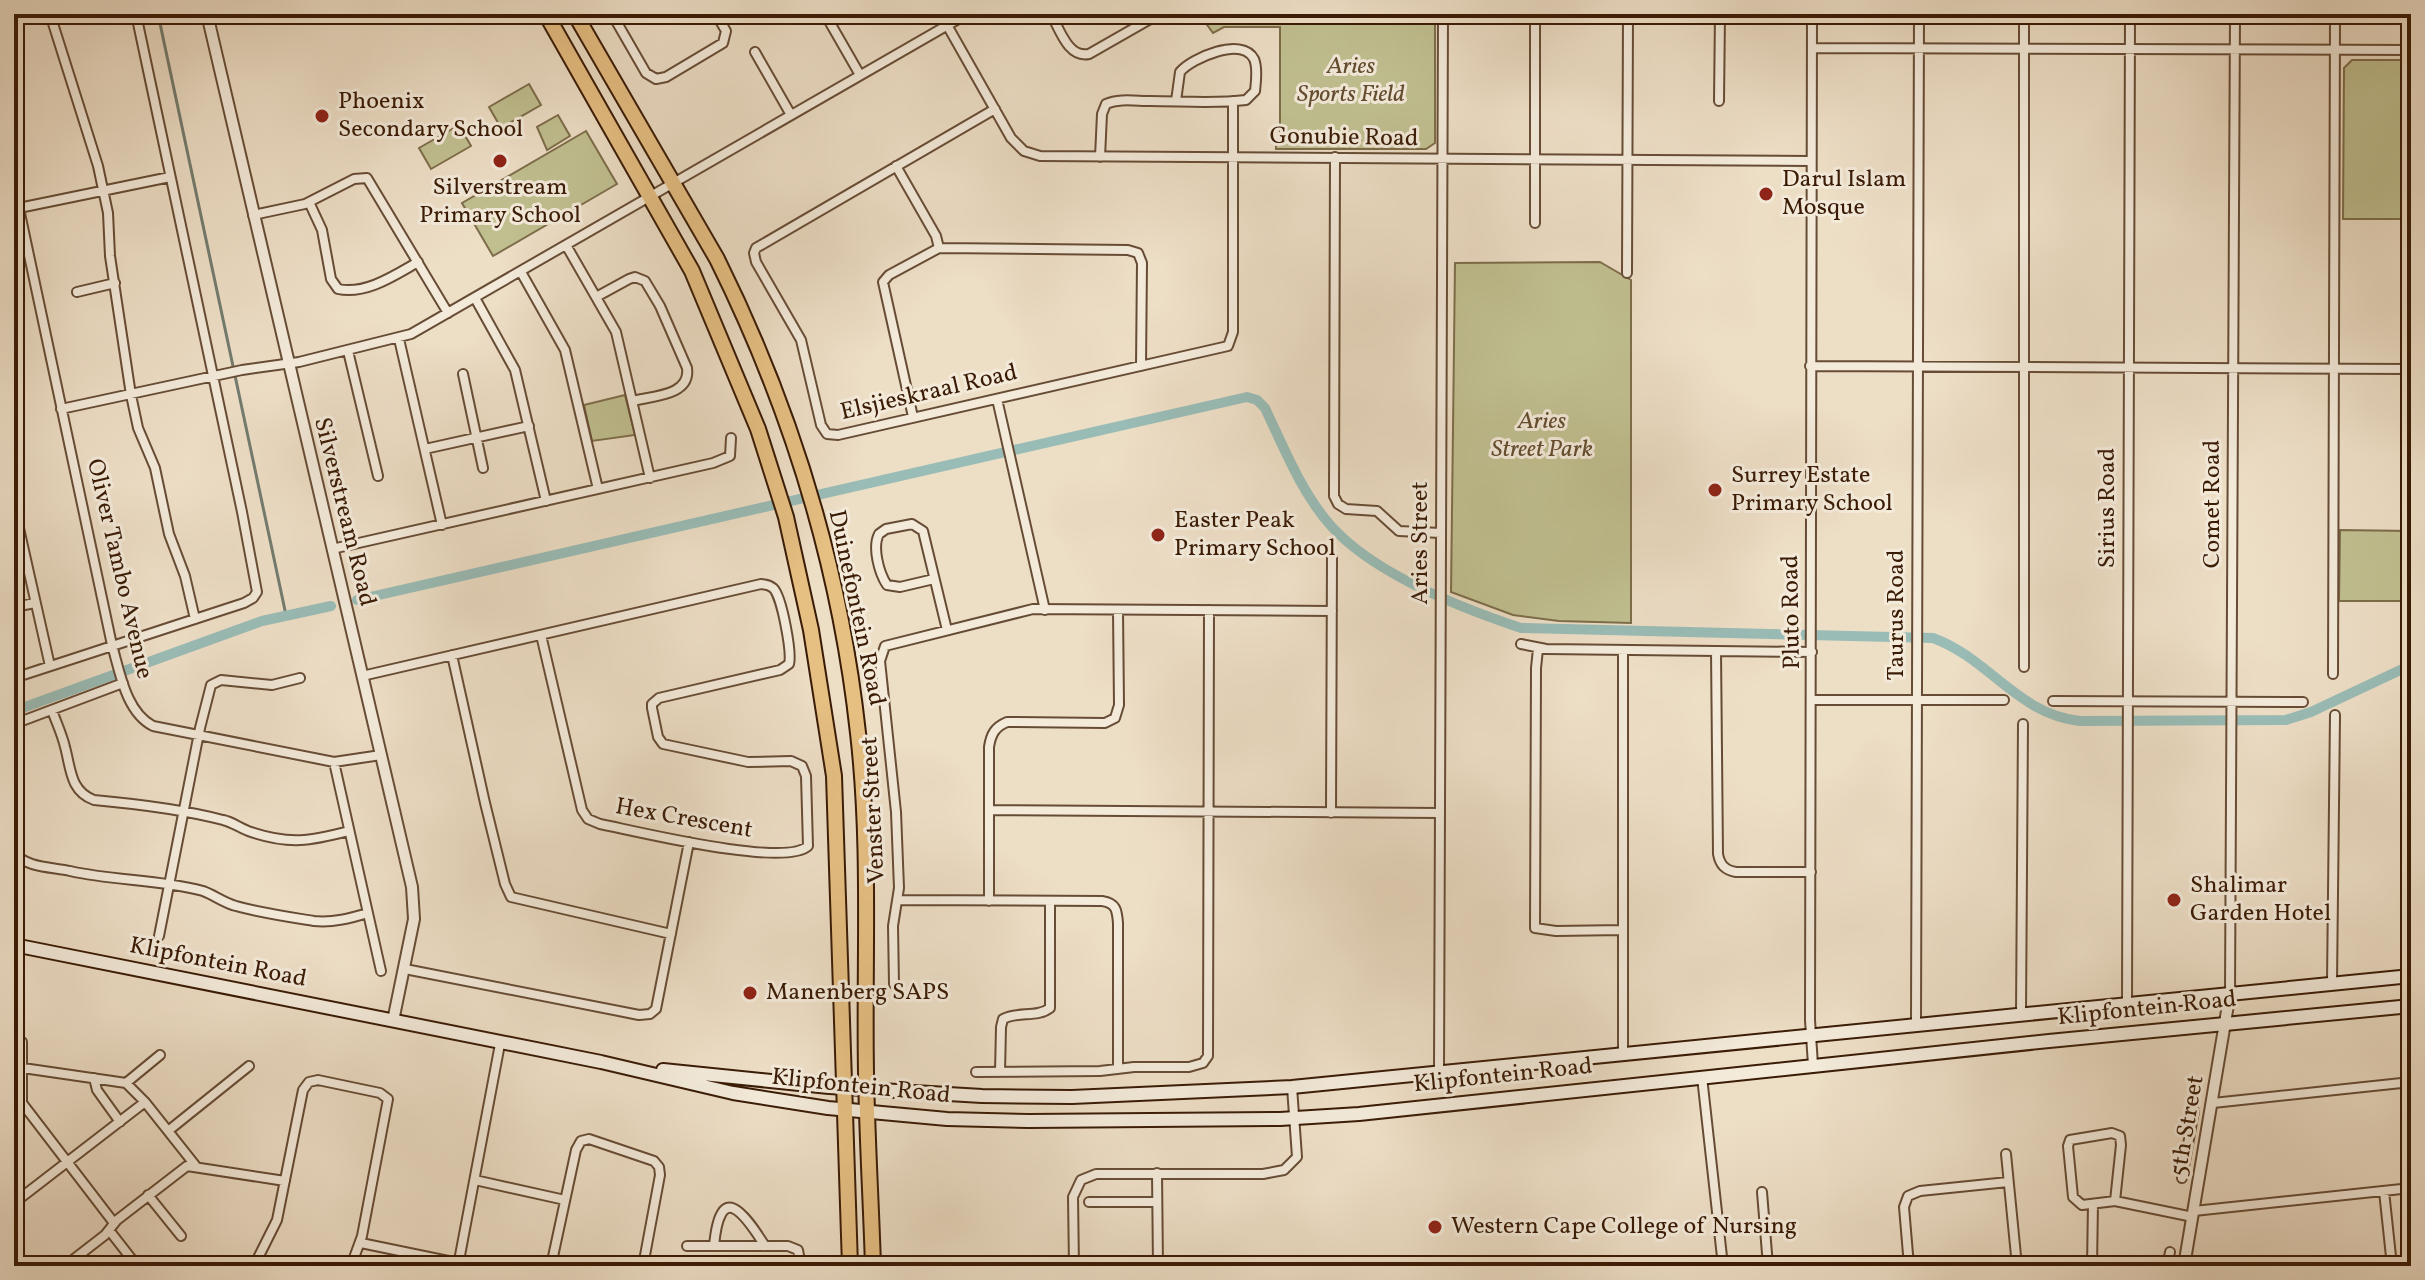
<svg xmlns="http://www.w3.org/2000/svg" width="2425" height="1280" font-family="Vollkorn,serif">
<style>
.green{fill:#c0bf90;stroke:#7d6d4a;stroke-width:2}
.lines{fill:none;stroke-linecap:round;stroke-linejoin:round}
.stream{stroke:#737c6f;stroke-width:3}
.canal{stroke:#99bcb6;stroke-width:10}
.minor-casing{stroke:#674c35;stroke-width:12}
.tertiary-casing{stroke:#674c35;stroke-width:14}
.secondary-casing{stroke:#3a1b05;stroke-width:16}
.primary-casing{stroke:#3a1b05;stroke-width:18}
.minor{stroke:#f3eada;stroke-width:8}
.tertiary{stroke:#f3eada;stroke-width:10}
.secondary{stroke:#f3eada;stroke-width:12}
.primary{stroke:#e6bf83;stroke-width:14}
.poi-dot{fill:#8f2418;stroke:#f3eada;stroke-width:3}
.labels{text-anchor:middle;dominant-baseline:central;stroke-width:6;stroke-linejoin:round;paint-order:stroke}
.park-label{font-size:24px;font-style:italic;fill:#624c2f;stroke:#f3eada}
.poi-label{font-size:24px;fill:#3a1b05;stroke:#f3eada;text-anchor:start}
.street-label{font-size:24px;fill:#3a1b05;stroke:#f3eada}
</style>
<rect width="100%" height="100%" fill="#eddec6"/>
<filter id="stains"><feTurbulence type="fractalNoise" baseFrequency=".0025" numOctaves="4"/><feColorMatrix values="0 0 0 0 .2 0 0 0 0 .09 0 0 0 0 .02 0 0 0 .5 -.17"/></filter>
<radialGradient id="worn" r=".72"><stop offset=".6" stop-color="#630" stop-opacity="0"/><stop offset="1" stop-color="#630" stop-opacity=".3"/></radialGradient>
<path class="green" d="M1199,14h236v129l-9,6h-150v-4l4,-1v-117h-56l-11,6z
M2352,60h59v159h-68l1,-151z
M529,84l12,21 -40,23 -12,-21z
M558,115l12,21 -23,14 -10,-23z
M459,125l12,21 -40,23 -12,-21z
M586,131l31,53 -124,72 -31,-53z
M1600,262l31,18v343l-72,-2 -46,-6 -62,-23 4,-329z
M625,395l10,40 -43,6 -8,-36z
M2340,530l71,1v70h-72z"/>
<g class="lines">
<path class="stream" d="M158,14l128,601"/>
<path class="canal" d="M357,600l890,-203 10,3 8,8c19,40 37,86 67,119 43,47 129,81 189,101l412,10c57,21 84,76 147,83l206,-1 25,-8 100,-47
M14,711l248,-90 69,-15"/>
<defs>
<path id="minor" d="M50,14l48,152 10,47 2,43 21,139 7,33 17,40 14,66 16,42 10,43
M612,14l34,59 10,6 10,-2 57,-34 3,-12 -10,-17
M825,14l35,61
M1051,14c9,16 17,44 38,40l70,-40
M1812,14l-2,1006 3,45
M2024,14v653
M947,25l64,113 13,13 16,5 771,5
M1812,48l599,2
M755,52l36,63
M1719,101l1,-87
M995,109l-239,139 -2,5 2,9 45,78 20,85 6,9 11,1 390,-89 5,-14v-231
M1100,157l2,-43 4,-10c13,-6 30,-3 44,-3 32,0 65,3 96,-1l9,-9c1,-9 3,-23 -1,-32 -12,-23 -62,-1 -74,13l-4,29
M1335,157l-1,339 4,8 8,5 31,2 22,20 42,2
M896,166l40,70 3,12
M14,185l98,460c8,28 14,67 41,81l181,36 47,-7
M309,202l13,28 9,49 7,10c28,6 57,-14 80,-27
M14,209l156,-32
M253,215l52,-11 49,-25 13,-1 81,135
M1535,223v-209
M566,245l50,87 34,146
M521,272l44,78 33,139
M1627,273l1,-259
M77,292l38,-9
M598,296l31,-17 6,-2 10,4 15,25 27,62c4,28 -35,28 -55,33
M475,298l40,72 31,131
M399,339l43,186
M348,351l30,125
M1810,366l601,3
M463,374l20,94
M997,399l48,211
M61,409l181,-39 57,-8 112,-28 556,-320
M913,417l-30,-135 6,-7 50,-27 189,2 10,3 4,10 -1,103
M425,449l104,-23
M14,506l36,160
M332,549l381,-86 17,-7 1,-18
M934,579l-34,8 -13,-2c-8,-12 -15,-38 -8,-51l7,-5 26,-5 11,7 24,99
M14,607l21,-4
M1521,644l25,5 266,3
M1538,649l-2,19 -1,260 21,3 66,-1
M1716,651l2,203c2,11 7,16 18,18h75
M1623,652v401
M452,655l33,148 20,81 6,13 160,37
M2333,674l2,-660
M362,676l399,-92c5,1 7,0 12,4 9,8 19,65 16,76l-9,6 -121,28 -7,6v4l6,29 5,7 85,18 43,-1 11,5 4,10 2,70c-23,22 -172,-15 -208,-22l-12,-5 -6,-9 -41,-175
M14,678l230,-75 9,-5 4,-6 -15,-80 -106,-498
M1813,700h191
M2053,701l250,1
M52,710c4,12 10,24 13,37 6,22 5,44 29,53 44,4 87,9 129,20 10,2 18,9 28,12 39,13 59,9 98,-1
M14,724l109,-41
M334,762l47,209
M990,810l450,3
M1331,813l1,-256
M14,852c11,16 38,15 56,19 44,10 88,8 133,20 11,4 21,12 33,15 25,7 53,11 78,15 19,2 37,-3 54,-8
M898,900l204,1c14,2 15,9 16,22v146
M989,901v-154c2,-13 6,-20 18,-25l98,1 10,-5 4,-13 -1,-95
M159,936l41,-208 11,-43 10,-5 51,5 28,-7
M405,969l234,46 11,-1 6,-5 33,-167
M2332,983l3,-268
M894,984l-1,-58 6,-38 -3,-76 -16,-151 5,-15 148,-37 299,2
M2230,993l5,-979
M2127,1003l3,-989
M2021,1014l2,-290
M1916,1024l3,-1010
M22,1042v61l92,120
M23,1068l103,15 19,19 50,63
M1439,1071l4,-1057
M976,1072l124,-1 34,-4h55l14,-4 5,-7 1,-446
M1000,1072l1,-45 2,-8c15,-8 34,-1 47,-11v-107
M1702,1077l21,189
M94,1078l3,12 23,32
M126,1083l34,-28
M2213,1103l198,-21
M168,1131l81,-65
M2006,1154l11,112
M1157,1173l1,93
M2182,1178l12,-67
M475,1180l90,20
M2384,1191l8,75
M1762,1192l6,74
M148,1195l33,41
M2115,1201l6,-56 -1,-9 -8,-3 -42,7 -2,6 5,51 9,8 33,-4 78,16
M1089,1202h68
M14,1203l131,-101
M2194,1211l217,-23
M109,1230l28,36
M361,1243l97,20
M687,1246h101l10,4 3,16
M714,1246c6,-65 29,-35 51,0
M65,1266l40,-31 12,-15 70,-54 98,15
M254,1266l23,-46 26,-130 6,-8 9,-2 62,13 8,6 -26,137 -11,30
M458,1266l42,-222
M551,1266l25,-116 5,-9 8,-2 65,22 5,6 1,8 -17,91
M1074,1266l-1,-69 8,-17 15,-6h167l21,-4 13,-13 -5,-70
M1909,1266l-5,-59 4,-11 12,-5 88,-9
M2092,1266l1,-62
M2167,1266l3,-14"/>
<path id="tertiary" d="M207,14l205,873 2,32 -21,102
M2184,1266l46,-273"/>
<path id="secondary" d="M14,945l587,117 132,31 95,15 119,11 82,2 251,-2 79,-5 690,-73 362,-35
M663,1070l166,17 153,9 90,1 220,-10 1119,-111"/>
<path id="primary" d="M546,14l146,257 66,158 28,88 25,113 23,146 16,490
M575,14l142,245c74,149 123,309 141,474 13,113 6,226 8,339 1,65 5,129 7,194"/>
</defs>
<use href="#minor" class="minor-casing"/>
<use href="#tertiary" class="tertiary-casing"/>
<use href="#secondary" class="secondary-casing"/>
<use href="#primary" class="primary-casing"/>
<use href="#minor" class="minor"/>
<use href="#tertiary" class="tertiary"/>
<use href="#secondary" class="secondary"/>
<use href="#primary" class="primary"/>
</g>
<g class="poi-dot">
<circle cx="322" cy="116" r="8"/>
<circle cx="500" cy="161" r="8"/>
<circle cx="1766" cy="194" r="8"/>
<circle cx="1715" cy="490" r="8"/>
<circle cx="1158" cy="535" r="8"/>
<circle cx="2174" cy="900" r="8"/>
<circle cx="750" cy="993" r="8"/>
<circle cx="1435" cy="1227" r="8"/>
</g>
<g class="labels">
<g class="park-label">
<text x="1351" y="67">Aries<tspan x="1351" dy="28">Sports Field</tspan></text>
<text x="1542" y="422">Aries<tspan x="1542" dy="28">Street Park</tspan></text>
</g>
<g class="poi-label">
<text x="338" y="102">Phoenix<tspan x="338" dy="28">Secondary School</tspan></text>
<text x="1782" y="180">Darul Islam<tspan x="1782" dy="28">Mosque</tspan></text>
<text x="500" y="188" text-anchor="middle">Silverstream<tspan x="500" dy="28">Primary School</tspan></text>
<text x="1731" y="476">Surrey Estate<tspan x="1731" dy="28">Primary School</tspan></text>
<text x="1174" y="521">Easter Peak<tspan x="1174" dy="28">Primary School</tspan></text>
<text x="2190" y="886">Shalimar<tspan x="2190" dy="28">Garden Hotel</tspan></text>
<text x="766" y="993">Manenberg SAPS</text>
<text x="1451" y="1227">Western Cape College of Nursing</text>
</g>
<g class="street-label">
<text transform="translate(1344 138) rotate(1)">Gonubie Road</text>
<text transform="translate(929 393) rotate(-13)">Elsjieskraal Road</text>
<text transform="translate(2213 504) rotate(-90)">Comet Road</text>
<text transform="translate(2108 508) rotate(-90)">Sirius Road</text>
<text transform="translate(344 512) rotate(76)">Silverstream Road</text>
<text transform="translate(1421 543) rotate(-90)">Aries Street</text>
<text transform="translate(119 569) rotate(77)">Oliver Tambo Avenue</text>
<text transform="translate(856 608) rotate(78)">Duinefontein Road</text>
<text transform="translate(1792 612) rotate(-91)">Pluto Road</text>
<text transform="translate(1897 615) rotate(-90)">Taurus Road</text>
<text transform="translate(874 810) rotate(-93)">Venster Street</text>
<text transform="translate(684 819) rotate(10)">Hex Crescent</text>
<text transform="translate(218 963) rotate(11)">Klipfontein Road</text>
<text transform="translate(2147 1009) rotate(-6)">Klipfontein Road</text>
<text transform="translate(1503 1076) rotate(-6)">Klipfontein Road</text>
<text transform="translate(861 1087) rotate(6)">Klipfontein Road</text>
<text transform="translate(2188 1126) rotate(-80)">5th Street</text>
</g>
</g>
<rect width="2425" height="1280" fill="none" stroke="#eddec6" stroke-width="48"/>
<rect x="16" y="16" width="2393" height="1248" fill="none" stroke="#3a1b05" stroke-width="4"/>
<rect x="24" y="24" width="2377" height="1232" fill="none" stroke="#3a1b05" stroke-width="2"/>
<rect width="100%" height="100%" filter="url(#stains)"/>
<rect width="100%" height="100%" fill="url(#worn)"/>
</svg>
